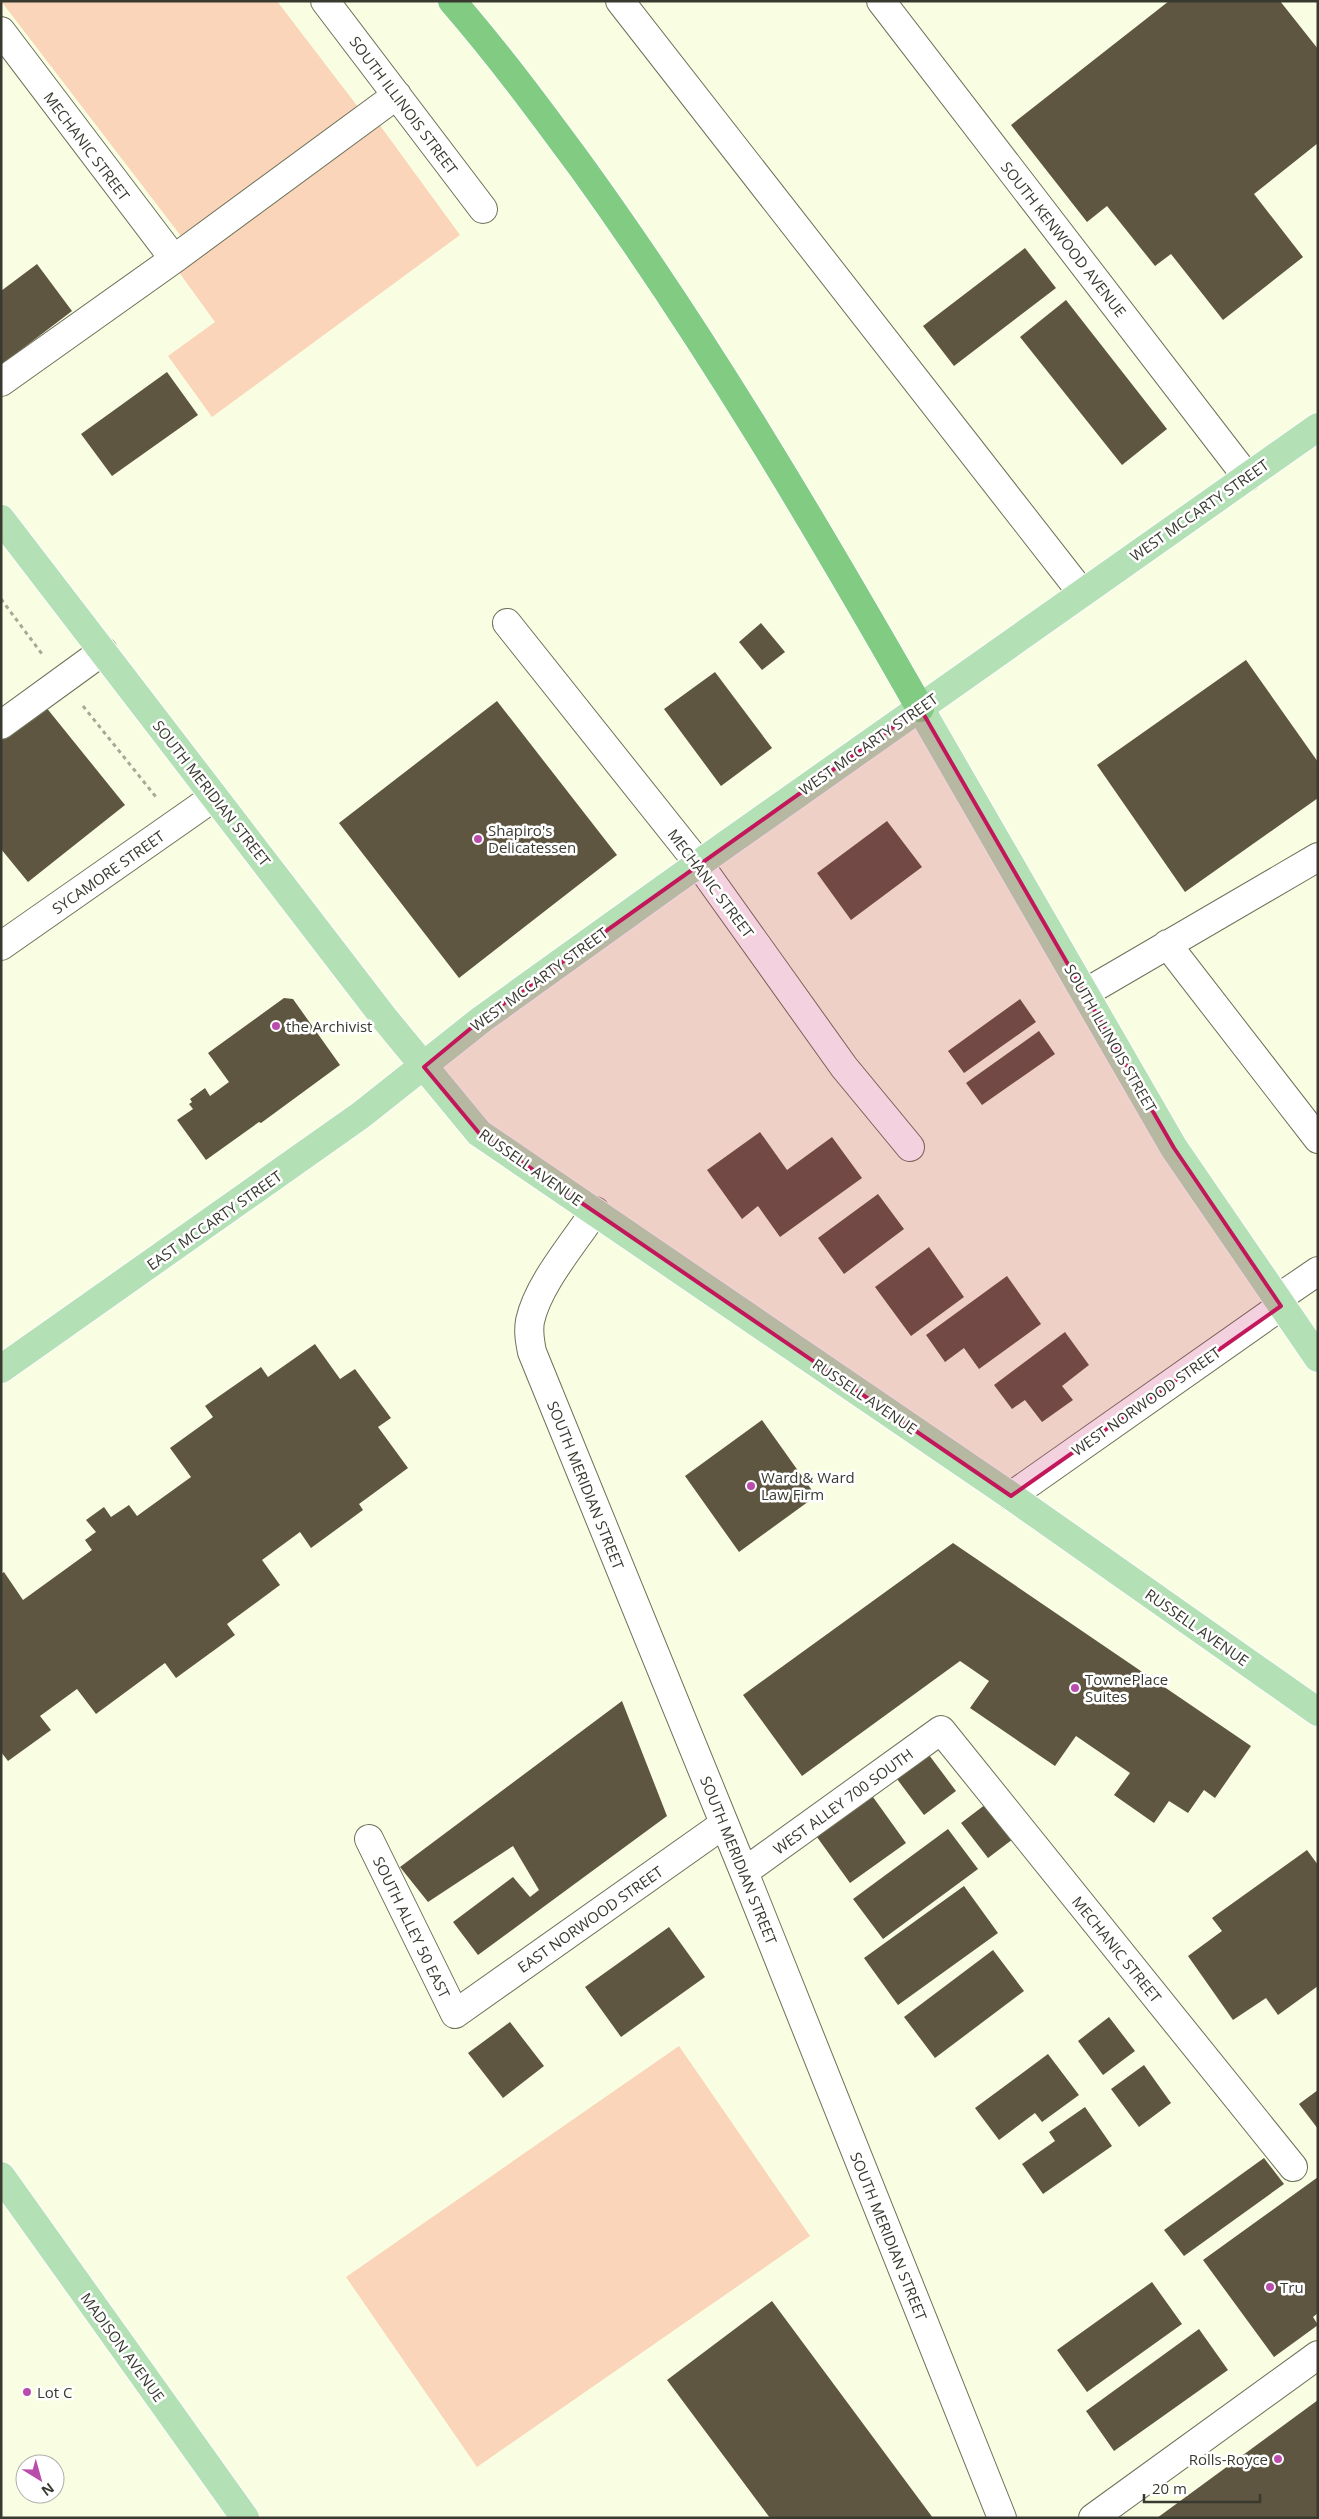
<svg xmlns="http://www.w3.org/2000/svg" width="1319" height="2519" font-family="'Open Sans',sans-serif">
<style>
.green{fill:#fad5b9}
.building{fill:#5f5641}
.lines{fill:none;stroke-linecap:round;stroke-linejoin:round}
.minor-casing{stroke:#6c7159;stroke-width:30}
.major-casing{stroke:#fff;stroke-width:30}
.highway-casing{stroke:#fff;stroke-width:30}
.path{stroke:#a5a995;stroke-width:3;stroke-dasharray:4 4;stroke-linecap:butt}
.minor{stroke:#fff;stroke-width:28}
.major{stroke:#b4e0b5;stroke-width:28}
.highway{stroke:#82cb83;stroke-width:28}
.marked{fill:#c2185b;fill-opacity:0.2;stroke:#c2185b;stroke-width:4;stroke-linejoin:round}
.poi-dot{fill:#ba4dac;stroke:#fff;stroke-width:2}
.labels{text-anchor:middle;dominant-baseline:central;stroke-width:5;stroke-linejoin:round;paint-order:stroke}
.street-label{font-size:15px;fill:#383a30;stroke:#fff}
.poi-label{font-size:15px;fill:#383a30;stroke:#fff;text-anchor:start}
</style>
<rect width="100%" height="100%" fill="#f9fee3"/>
<path class="green" d="M1,1h276l81,106 -174,133z
M379,124l81,111 -248,182 -44,-61 47,-34 -37,-51z
M679,2046l131,190 -333,231 -131,-190z"/>
<path class="building" d="M1169,1h111l38,48v94l-64,51 49,63 -80,63 -52,-66 -16,12 -48,-60 -20,16 -76,-97z
M1025,248l31,40 -102,78 -31,-40z
M37,264l35,47 -71,54v-74z
M1066,300l101,129 -45,36 -102,-128z
M167,372l31,43 -86,61 -31,-42z
M761,623l24,29 -23,18 -23,-28z
M1246,660l72,102v36l-133,94 -88,-127z
M715,672l57,76 -51,38 -57,-77z
M41,701l84,104 -97,77 -27,-33v-116z
M497,701l120,154 -158,123 -120,-155z
M887,821l35,46 -71,53 -34,-47z
M284,998l9,1 47,66 -79,58 -2,-1 -53,38 -29,-40 16,-11 -4,-5 3,-2 -2,-3 15,-11 5,8 19,-14 -21,-29z
M1020,999l16,23 -72,51 -16,-22z
M1039,1031l16,23 -73,51 -16,-22z
M760,1132l27,38 45,-33 30,41 -82,59 -22,-31 -16,13 -35,-49z
M878,1194l26,35 -60,45 -26,-36z
M929,1247l35,50 -53,39 -36,-49z
M1007,1276l34,48 -62,45 -15,-21 -19,14 -19,-27z
M1065,1332l24,33 -27,21 11,14 -31,22 -17,-22 -13,9 -18,-24z
M315,1344l25,35 15,-10 36,49 -13,9 30,41 -49,36 4,6 -52,38 -11,-16 -38,28 18,25 -53,39 8,11 -59,43 -11,-15 -69,51 -19,-25 -37,27 11,14 -43,31 -7,-9v-178l3,-2 19,28 69,-50 -7,-10 11,-8 -10,-12 18,-13 7,10 18,-12 8,11 54,-39 -21,-29 43,-31 -8,-11 56,-39 7,10z
M762,1420l54,76 -77,56 -54,-76z
M953,1543l298,203 -36,52 -11,-8 -16,23 -19,-12 -15,22 -40,-28 16,-22 -54,-37 -21,30 -85,-58 19,-27 -29,-20 -158,115 -59,-81z
M622,1701l45,115 -189,139 -25,-33 60,-45 17,20 9,-7 -26,-44 -85,56 -28,-35z
M929,1755l27,36 -32,24 -27,-36z
M873,1797l33,46 -56,40 -33,-46z
M990,1801l27,35 -29,22 -27,-35z
M948,1829l30,40 -95,70 -30,-40z
M1307,1850l11,15v121l-40,29 -12,-17 -33,22 -45,-64 34,-25 -10,-13z
M964,1886l34,47 -100,72 -34,-47z
M669,1927l36,50 -84,60 -36,-50z
M993,1950l31,41 -89,67 -31,-41z
M1109,2017l26,34 -32,24 -25,-34z
M510,2022l34,44 -41,32 -35,-45z
M1048,2054l31,41 -37,27 -7,-9 -36,27 -24,-32z
M1144,2065l27,38 -32,24 -28,-38z
M1318,2090v39l-19,-25z
M1085,2107l27,39 -69,48 -21,-30 33,-23 -6,-9z
M1264,2158l20,26 -100,72 -20,-26z
M1318,2177v136l-5,4 5,8 -44,32 -71,-97z
M1152,2282l30,42 -95,68 -30,-42z
M772,2301l161,217h-163l-103,-138z
M1199,2329l29,41 -114,81 -28,-40z
M1318,2400v118h-161z"/>
<g class="lines">
<defs>
<path id="minor" d="M325,1l158,208
M620,1l462,592
M881,1l366,476
M1,31l173,228
M1,382l173,-123 223,-164
M507,623l192,241 145,203 66,80
M1,725l102,-74
M1167,944l151,195
M1,946l213,-149
M1085,993l233,-136
M595,1211c-21,32 -57,73 -65,110 -2,11 0,21 2,31l212,520 258,646
M1277,1299l41,-28
M1011,1496l270,-190
M369,1839l86,175 269,-190
M744,1872l197,-142 352,437
M1093,2518l225,-163"/>
<path id="major" d="M1,519l384,500 94,114 532,363 307,216
M920,708l254,440 144,210
M1,1369l360,-254 121,-96 188,-135 648,-457
M1,2176l244,342"/>
<path id="highway" d="M452,1c47,54 89,111 131,168 124,172 232,355 337,539"/>
</defs>
<use href="#minor" class="minor-casing"/>
<use href="#major" class="major-casing"/>
<use href="#highway" class="highway-casing"/>
<path class="path" d="M1,599l41,55
M83,706l73,91"/>
<use href="#minor" class="minor"/>
<use href="#major" class="major"/>
<use href="#highway" class="highway"/>
</g>
<path class="marked" d="M920,708l254,440 107,158 -270,190 -532,-363 -55,-66 58,-48z"/>
<g class="poi-dot">
<circle cx="478" cy="839" r="5"/>
<circle cx="276" cy="1026" r="5"/>
<circle cx="751" cy="1486" r="5"/>
<circle cx="1075" cy="1688" r="5"/>
<circle cx="1270" cy="2287" r="5"/>
<circle cx="27" cy="2392" r="5"/>
<circle cx="1278" cy="2459" r="5"/>
</g>
<g class="labels">
<g class="street-label">
<text transform="translate(404 105) rotate(53)">SOUTH ILLINOIS STREET</text>
<text transform="translate(87 146) rotate(53)">MECHANIC STREET</text>
<text transform="translate(1064 239) rotate(52)">SOUTH KENWOOD AVENUE</text>
<text transform="translate(1199 510) rotate(-35)">WEST MCCARTY STREET</text>
<text transform="translate(868 744) rotate(-35)">WEST MCCARTY STREET</text>
<text transform="translate(212 793) rotate(52)">SOUTH MERIDIAN STREET</text>
<text transform="translate(108 872) rotate(-35)">SYCAMORE STREET</text>
<text transform="translate(711 883) rotate(53)">MECHANIC STREET</text>
<text transform="translate(539 979) rotate(-36)">WEST MCCARTY STREET</text>
<text transform="translate(1111 1038) rotate(60)">SOUTH ILLINOIS STREET</text>
<text transform="translate(531 1167) rotate(35)">RUSSELL AVENUE</text>
<text transform="translate(214 1220) rotate(-35)">EAST MCCARTY STREET</text>
<text transform="translate(865 1396) rotate(34)">RUSSELL AVENUE</text>
<text transform="translate(1146 1401) rotate(-35)">WEST NORWOOD STREET</text>
<text transform="translate(586 1485) rotate(68)">SOUTH MERIDIAN STREET</text>
<text transform="translate(1197 1627) rotate(35)">RUSSELL AVENUE</text>
<text transform="translate(843 1801) rotate(-36)">WEST ALLEY 700 SOUTH</text>
<text transform="translate(739 1860) rotate(68)">SOUTH MERIDIAN STREET</text>
<text transform="translate(590 1919) rotate(-35)">EAST NORWOOD STREET</text>
<text transform="translate(412 1927) rotate(64)">SOUTH ALLEY 50 EAST</text>
<text transform="translate(1117 1949) rotate(51)">MECHANIC STREET</text>
<text transform="translate(889 2236) rotate(68)">SOUTH MERIDIAN STREET</text>
<text transform="translate(123 2347) rotate(54)">MADISON AVENUE</text>
</g>
<g class="poi-label">
<text x="488" y="830">Shapiro's<tspan x="488" dy="17">Delicatessen</tspan></text>
<text x="286" y="1026">the Archivist</text>
<text x="761" y="1477">Ward &amp; Ward<tspan x="761" dy="17">Law Firm</tspan></text>
<text x="1085" y="1679">TownePlace<tspan x="1085" dy="17">Suites</tspan></text>
<text x="1280" y="2287">Tru</text>
<text x="37" y="2392">Lot C</text>
<text x="1268" y="2459" text-anchor="end">Rolls-Royce</text>
</g>
</g>
<rect width="1319" height="2519" fill="none" stroke="#383a30" stroke-width="5"/>
<g transform="translate(40 2479) rotate(143)"><circle r="24" fill="#ffffff" stroke="#afb0ac"/>
<path d="M0-4L9 19L0 12L-9 19Z" fill="#ba4dac"/>
<text y="-8" font-size="14" font-weight="bold" text-anchor="middle" fill="#383a30">N</text>
</g>
<path d="M1144 2494v8h116v-8" fill="none" stroke="#383a30" stroke-width="2.5"/>
<text x="1152" y="2494" font-size="15" fill="#383a30" stroke="#ffffff" stroke-width="4" paint-order="stroke">20 m</text>
</svg>
